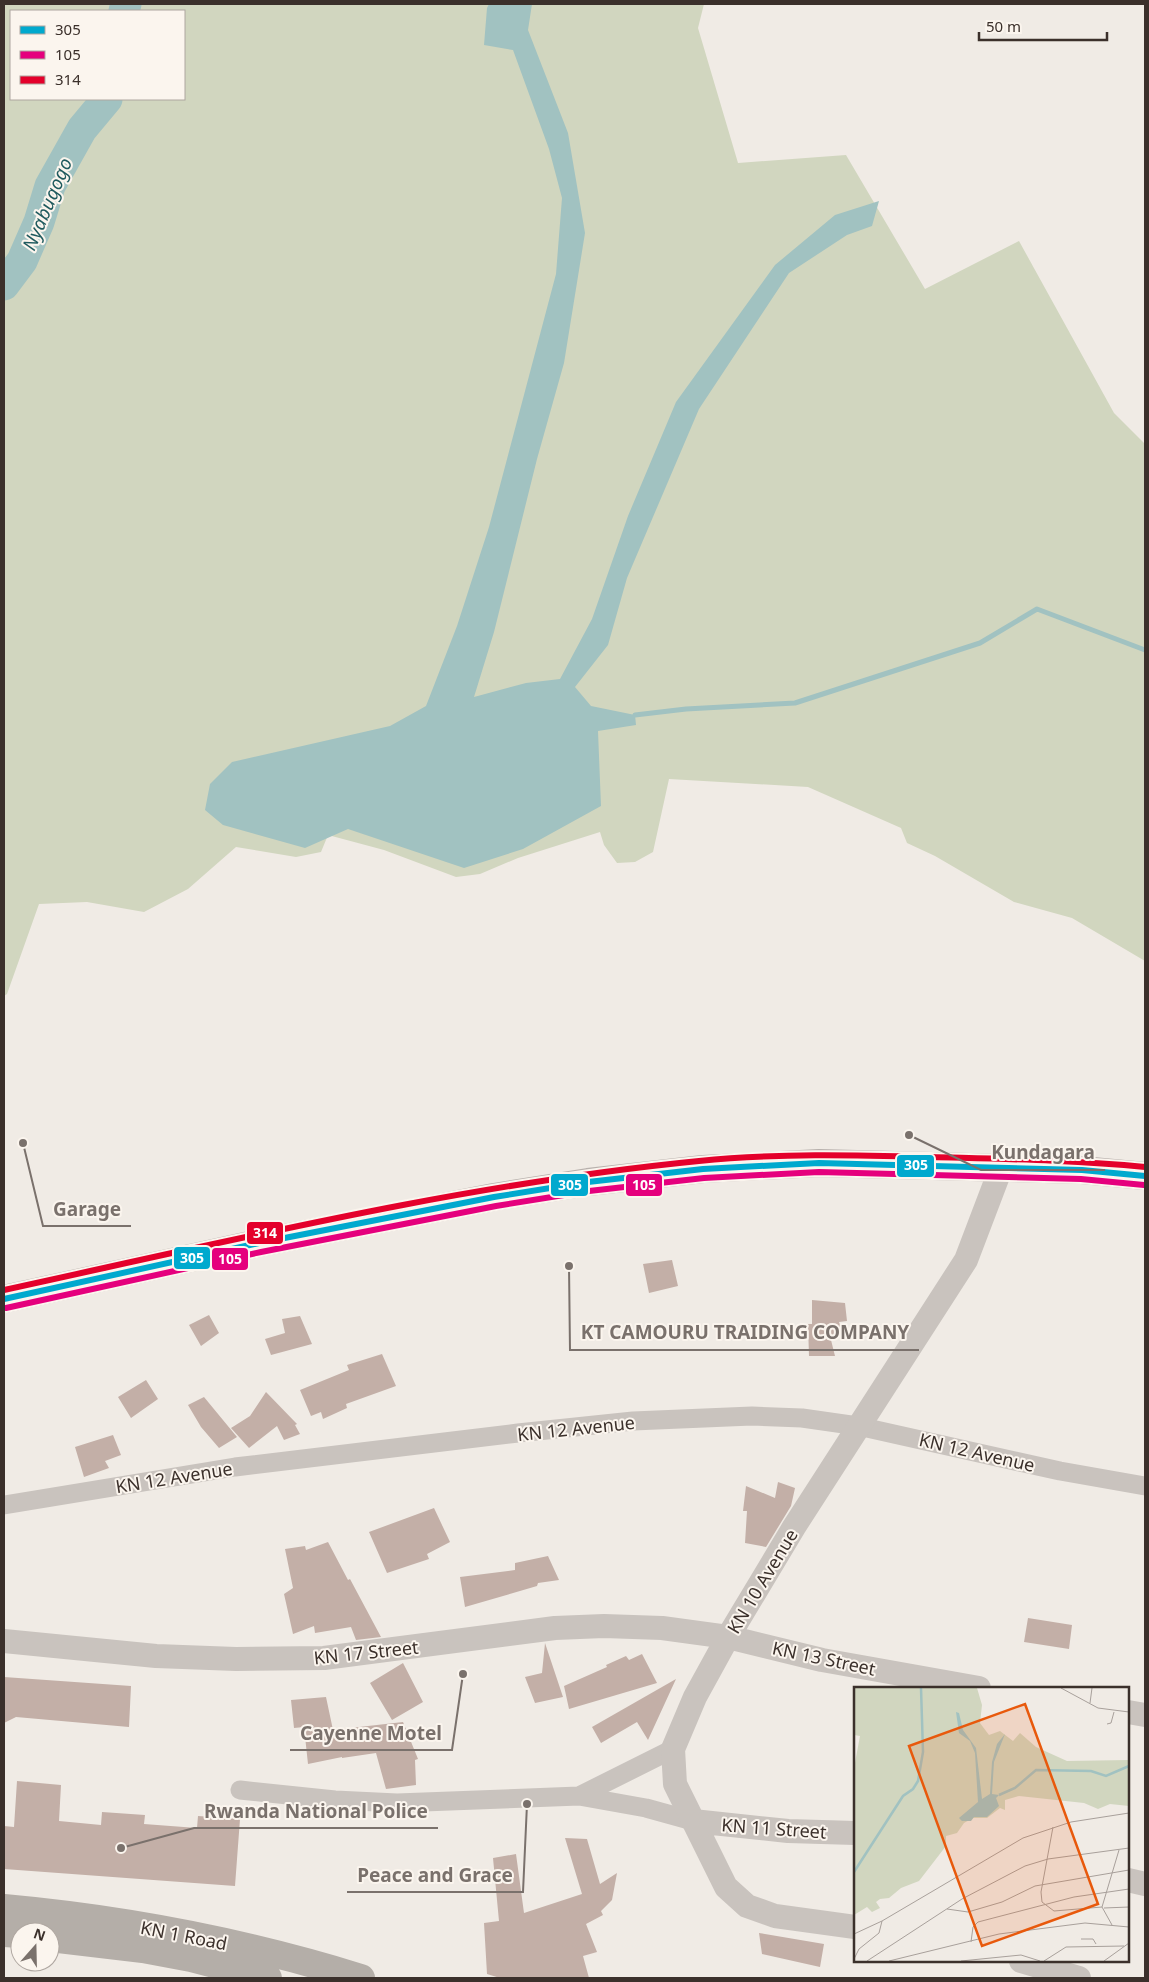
<svg xmlns="http://www.w3.org/2000/svg" width="1149" height="1982" font-family="'Noto Sans',sans-serif">
<style>
.green{fill:#d1d6bf;fill-rule:evenodd}
.water{fill:#a1c2c1}
.lines{fill:none;stroke-linecap:round;stroke-linejoin:round}
.stream{stroke:#a1c2c1;stroke-width:5}
.river{stroke:#a1c2c1;stroke-width:31}
.building{fill:#c3afa7}
.minor{stroke:#c9c3be;stroke-width:19}
.tertiary{stroke:#c9c3be;stroke-width:24}
.primary{stroke:#b8b1ad;stroke-width:28}
.trunk{stroke:#b4aea8;stroke-width:28}
.bus-1-casing{stroke:#fbf5ee;stroke-width:10}
.bus-2-casing{stroke:#fbf5ee;stroke-width:10}
.bus-3-casing{stroke:#fbf5ee;stroke-width:10}
.bus-1{stroke:#00a9ce;stroke-width:6}
.bus-2{stroke:#e5007d;stroke-width:6}
.bus-3{stroke:#e4002b;stroke-width:6}
.labels{text-anchor:middle;dominant-baseline:central;stroke-width:4;stroke-linejoin:round;paint-order:stroke}
.street-label{font-size:18px;fill:#3b302b;stroke:#fbf5ee}
.water-label{font-size:19px;font-style:italic;fill:#1f5a5e;stroke:#fbf5ee}
.inset-river{fill:none;stroke:#a1c2c1;stroke-width:2.5}
.inset-road{fill:none;stroke:#a8a09b;stroke-width:1}
.view{fill:#e8590c;fill-opacity:0.15;stroke:#e8590c;stroke-width:2.5}
.inset-edge{fill:none;stroke:#3b302b;stroke-width:2.5}
.leader{fill:none;stroke:#7a716c;stroke-width:2}
.callout-dot{fill:#7a716c;stroke:#fbf5ee;stroke-width:2}
.callout-label{font-size:19px;text-anchor:middle;font-weight:bold;fill:#7a716c;stroke:#fbf5ee;stroke-width:4;stroke-linejoin:round;paint-order:stroke}
.line-badge{stroke:#fbf5ee;stroke-width:2}
.badge-label{font-size:14px;text-anchor:middle;font-weight:bold;fill:#fff}
</style>
<rect width="100%" height="100%" fill="#f0ebe5"/>
<path class="green" d="M4,4h700l-6,24 40,135 108,-8 79,134 94,-48 95,172 31,31v517l-73,-43 -58,-16 -79,-46 -28,-13 -6,-15 -93,-41 -139,-8 -16,73 -18,10 -18,1 -13,-18 -4,-13 -82,26 -38,16 -24,3 -72,-27 -56,-15 -7,17 -25,5 -60,-10 -48,42 -44,23 -57,-10 -48,2 -32,90 -3,2zM11,11h173v88h-173z"/>
<path class="water" d="M489,4h43l-4,26 40,103 17,100 -21,130 -27,96 -43,173 -20,65 52,-14 34,-4 32,-60 36,-103 48,-114 99,-137 60,-50 44,-14 -7,25 -25,9 -58,38 -90,136 -72,169 -19,67 -33,42 16,19 44,9 1,10 -38,6 3,75 -78,43 -59,19 -116,-39 -43,19 -82,-23 -18,-15 5,-26 22,-22 158,-36 36,-20 31,-80 32,-99 67,-253 6,-76 -13,-49 -36,-99 -29,-5 3,-37z"/>
<g class="lines">
<path class="stream" d="M635,715l51,-6 109,-6 185,-60 57,-34 108,41"/>
<path class="river" d="M124,11l2,-7
M4,285l18,-24 17,-39 11,-36 32,-57 25,-30"/>
</g>
<path class="building" d="M672,1260l6,26 -29,7 -6,-29z
M812,1300l33,3 2,18 -8,1 4,12 -13,2 5,20h-26l-1,-32h4z
M209,1315l10,18 -18,13 -12,-21z
M300,1316l12,28 -41,11 -6,-16 20,-6 -3,-14z
M382,1354l14,32 -50,18 1,4 -24,11 -2,-7 -10,4 -11,-26 49,-20 -2,-5z
M146,1380l12,19 -27,19 -13,-21z
M266,1392l31,32 -2,1 5,9 -16,6 -7,-14 -28,22 -18,-20 19,-12z
M204,1397l33,40 -18,11 -18,-21 -13,-22z
M113,1435l8,20 -16,6 4,7 -25,9 -9,-30z
M778,1482l17,6 -4,18 -25,41 -21,-4 2,-32h-4l3,-25 29,12z
M434,1508l16,34 -23,12 2,5 -42,14 -18,-41z
M328,1542l20,38 2,-1 31,58 -25,3 -5,-13 -36,6 -1,-7 -21,8 -9,-40 9,-6 -8,-39 20,-3 1,4z
M548,1556l11,24 -21,3 -1,3 -72,21 -5,-30 55,-7v-7z
M1028,1618l44,7 -3,24 -45,-7z
M545,1643l18,54 -28,6 -10,-26 17,-4z
M642,1654l15,29 -88,26 -5,-23 43,-19 -1,-2 20,-9 3,4z
M403,1663l20,39 -31,18 -22,-37z
M4,1677l127,9 -2,41 -113,-10 -12,6z
M676,1679l-28,61 -11,-18 -36,21 -9,-16z
M326,1697l7,33 70,-8 15,37 -3,1 1,25 -30,4 -10,-36 -34,5v-1l-34,7 -4,-37 -10,1 -3,-28z
M17,1781l44,4 -2,36 42,4 1,-13 43,3 -1,9 53,4 1,-12 42,3 -5,67 -231,-17v-43l10,1z
M565,1838l22,1 13,45 17,-11 -5,27 -11,11 2,4 -17,9 11,28 -14,4 6,22h-89l-13,-4 -3,-51 15,-2 -6,-63 23,-4 8,59 58,-19z
M759,1933l65,11 -4,23 -58,-13z"/>
<g class="lines">
<path class="minor" d="M4,1505l231,-38 283,-34 115,-12 119,-5 50,2 56,8 202,45 85,15
M240,1790l95,10 62,3 182,-7 67,12 47,13
M579,1796l94,-47"/>
<path class="tertiary" d="M4,1641l152,15 80,3 88,-1 231,-30 49,-2 58,2 66,9 94,23 157,28
M1128,1712l17,3
M693,1821l95,10 67,2
M1128,1880l17,4
M855,1927l-80,-11 -28,-10 -21,-19 -51,-103 -2,-35 22,-52 33,-60 66,-110 172,-267 35,-92
M1021,1961l58,17"/>
<path class="primary" d="M4,1299l255,-56 235,-46 94,-15 115,-13 116,-6 263,7 63,6"/>
<path class="trunk" d="M4,1908c121,11 241,34 357,70
M4,1933l16,1
M50,1938l93,11 48,9 77,20"/>
<defs>
<path id="bus-1" d="M4,1299l255,-56 235,-46 94,-15 115,-13 116,-6 263,7 63,6"/>
<path id="bus-2" d="M6,1308l255,-56 235,-46 93,-15 115,-13 115,-6 262,7 63,6"/>
<path id="bus-3" d="M4,1290c230,-50 460,-106 695,-129 77,-8 155,-6 232,-4 72,2 143,3 214,10"/>
</defs>
<use href="#bus-1" class="bus-1-casing"/>
<use href="#bus-2" class="bus-2-casing"/>
<use href="#bus-3" class="bus-3-casing"/>
<use href="#bus-1" class="bus-1"/>
<use href="#bus-2" class="bus-2"/>
<use href="#bus-3" class="bus-3"/>
</g>
<g class="labels">
<g class="street-label">
<text transform="translate(576 1428) rotate(-6)">KN 12 Avenue</text>
<text transform="translate(977 1452) rotate(13)">KN 12 Avenue</text>
<text transform="translate(174 1477) rotate(-9)">KN 12 Avenue</text>
<text transform="translate(762 1581) rotate(-59)">KN 10 Avenue</text>
<text transform="translate(366 1652) rotate(-6)">KN 17 Street</text>
<text transform="translate(824 1658) rotate(12)">KN 13 Street</text>
<text transform="translate(774 1828) rotate(4)">KN 11 Street</text>
<text transform="translate(184 1935) rotate(11)">KN 1 Road</text>
</g>
<g class="water-label">
<text transform="translate(47 204) rotate(-67)">Nyabugogo</text>
</g>
</g>
<g transform="translate(854 1687)">
<rect width="275" height="275" fill="#f0ebe5"/>
<path d="M0,1h123l5,17 -2,18 9,12 11,-4 13,10 7,-8 16,14 31,14 62,-1v46l-19,-2 -12,5 -14,-6 -65,-7 -14,4v10l-5,-2 -13,10h-14l-9,5 -7,10 -11,3v10l-27,35 -18,7 -12,10 -9,1 -4,3 4,6 -8,4 -5,-5 -13,8v-147l6,-32 -6,-1z" fill="#d1d6bf"/>
<path d="M102,25l3,1 4,17 13,18 6,51 8,-5 2,-32 5,-18 8,-10 -11,28 -2,32 7,1 -3,3 3,8 -12,11h-13l-3,4h-9l-3,-3 19,-16 -3,-49 -5,-12 -11,-8z" fill="#a1c2c1"/>
<path class="inset-river" d="M145,108l16,-7 21,-18 55,1 15,5 23,-10M0,185l49,-76 10,-7 5,-8 5,-29 -2,-64"/>
<path class="inset-road" d="M207,1l37,20 31,4M236,16l2,-15M253,37l4,-1 3,-11M199,140l-12,65 1,10 12,9 48,-4 10,18M248,220l17,-57M250,221l25,-1M93,222l21,3 34,-10 33,-16 94,-16M0,247l28,-13 141,-83 48,-16 58,-9M227,252h12l3,5M117,255l2,-15 5,-5 96,-25 55,-8M0,272l5,-10 20,-16 3,-12M13,274l95,-62 63,-33 23,-7 81,-11M35,274l110,-27 86,-11 44,4M107,274l60,-6 19,6M190,274l22,-14 58,-1M250,274l25,-18"/>
<path class="view" d="M171,17l73,200 -116,42 -73,-200z"/>
<rect width="275" height="275" class="inset-edge"/>
</g>
<path class="leader" d="M909 1135L981 1170H1105M23 1143L43 1226H131M569 1266L570 1350H919M463 1674L452 1750H290M121 1848L194 1828H438M527 1804L523 1892H347"/>
<g class="callout-dot">
<circle cx="909" cy="1135" r="5"/>
<circle cx="23" cy="1143" r="5"/>
<circle cx="569" cy="1266" r="5"/>
<circle cx="463" cy="1674" r="5"/>
<circle cx="121" cy="1848" r="5"/>
<circle cx="527" cy="1804" r="5"/>
</g>
<g class="callout-label">
<text x="1043" y="1159">Kundagara</text>
<text x="87" y="1216">Garage</text>
<text x="745" y="1339">KT CAMOURU TRAIDING COMPANY</text>
<text x="371" y="1740">Cayenne Motel</text>
<text x="316" y="1818">Rwanda National Police</text>
<text x="435" y="1882">Peace and Grace</text>
</g>
<g class="line-badge">
<rect x="896" y="1154" width="39" height="24" rx="5" fill="#00a9ce"/>
<rect x="625" y="1173" width="38" height="24" rx="5" fill="#e5007d"/>
<rect x="550" y="1173" width="39" height="24" rx="5" fill="#00a9ce"/>
<rect x="246" y="1221" width="38" height="24" rx="5" fill="#e4002b"/>
<rect x="173" y="1246" width="38" height="24" rx="5" fill="#00a9ce"/>
<rect x="211" y="1247" width="38" height="24" rx="5" fill="#e5007d"/>
</g>
<g class="badge-label">
<text x="916" y="1170">305</text>
<text x="644" y="1190">105</text>
<text x="570" y="1190">305</text>
<text x="265" y="1238">314</text>
<text x="192" y="1263">305</text>
<text x="230" y="1264">105</text>
</g>
<rect width="1149" height="1982" fill="none" stroke="#3b302b" stroke-width="10"/>
<rect x="10" y="10" width="175" height="90" fill="#fbf5ee" stroke="#aea6a0"/>
<rect x="20" y="26" width="25" height="8" fill="#00a9ce" stroke="#aea6a0"/>
<text x="55" y="35" font-size="15" fill="#3b302b">305</text>
<rect x="20" y="51" width="25" height="8" fill="#e5007d" stroke="#aea6a0"/>
<text x="55" y="60" font-size="15" fill="#3b302b">105</text>
<rect x="20" y="76" width="25" height="8" fill="#e4002b" stroke="#aea6a0"/>
<text x="55" y="85" font-size="15" fill="#3b302b">314</text>
<g transform="translate(35 1947) rotate(20)"><circle r="24" fill="#fbf5ee" stroke="#aea6a0"/>
<path d="M0-4L9 19L0 12L-9 19Z" fill="#7a716c"/>
<text y="-8" font-size="14" font-weight="bold" text-anchor="middle" fill="#3b302b">N</text>
</g>
<path d="M979 32v8h128v-8" fill="none" stroke="#3b302b" stroke-width="2.5"/>
<text x="986" y="32" font-size="15" fill="#3b302b" stroke="#fbf5ee" stroke-width="4" paint-order="stroke">50 m</text>
</svg>
